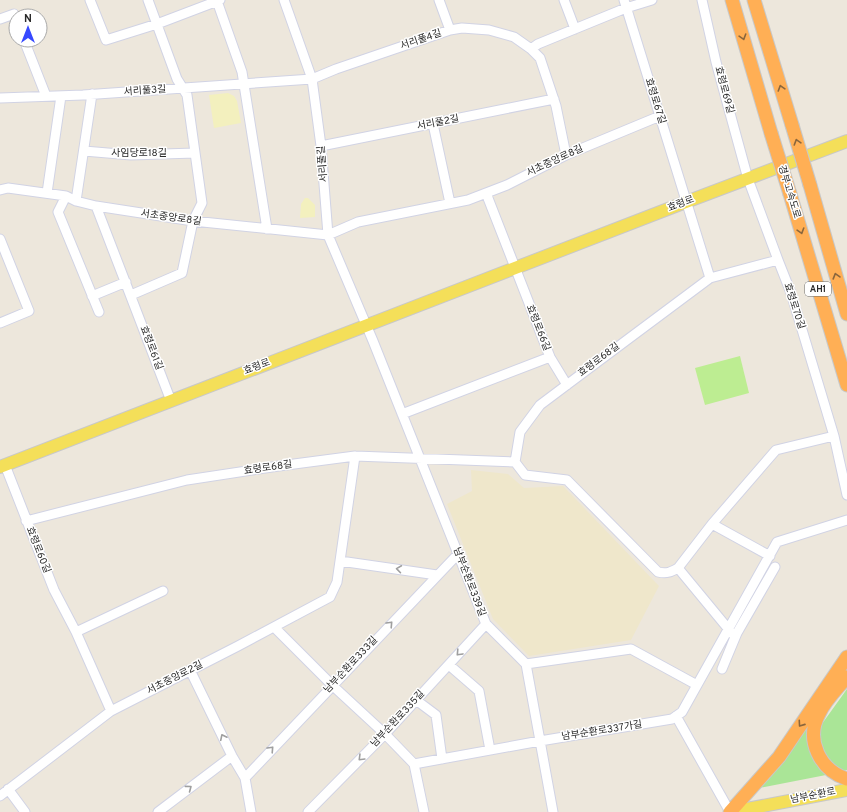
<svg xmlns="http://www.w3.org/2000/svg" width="847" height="812" font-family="Overpass,'Noto Sans KR',sans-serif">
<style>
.education{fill:#efe7cb}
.green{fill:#aae597}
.sand{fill:#f3f0be}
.pitch{fill:#bded92}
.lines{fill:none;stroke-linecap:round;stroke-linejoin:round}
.minor-casing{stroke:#d1d3e4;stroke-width:11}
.major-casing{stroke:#c8c8c8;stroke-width:14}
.highway-casing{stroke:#c8c8c8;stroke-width:15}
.minor{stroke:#fff;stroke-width:9}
.major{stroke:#f4df59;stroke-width:12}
.highway{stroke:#ffaf55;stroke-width:13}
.highway-bridge-casing{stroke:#c8c8c8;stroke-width:15;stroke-linecap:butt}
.highway-bridge{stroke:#ffaf55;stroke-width:13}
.oneway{stroke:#8a663d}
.oneway2{stroke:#9f9f9f}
.labels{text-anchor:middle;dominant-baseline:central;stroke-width:3;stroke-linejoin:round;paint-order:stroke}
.shield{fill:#fff;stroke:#6a6a6a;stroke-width:1}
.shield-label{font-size:9px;font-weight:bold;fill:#2a2a2a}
.street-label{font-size:10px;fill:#2a2a2a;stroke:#fff}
</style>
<rect width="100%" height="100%" fill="#ede7dc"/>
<path class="education" d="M471,470l37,4 16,14 39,-2 96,100 -28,54 -102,16 -36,-37 -46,-115 25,-13z"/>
<path class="green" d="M847,689v81l-5,1c-17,-10 -21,-25 -23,-43z
M813,716c-3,28 -9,37 13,59l-72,14z"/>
<path class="sand" d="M228,93l6,3 3,5 4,22 -27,5 -5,-33z
M305,198h3l7,7v12l-15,1 1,-14z"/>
<path class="pitch" d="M740,356l9,37 -44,12 -10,-37z"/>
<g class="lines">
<defs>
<path id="minor" d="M90,0l16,40 51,-16 63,-24
M284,0l28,79 9,67 7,89 45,106 113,283 40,40 27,148
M439,0l11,30
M564,0l11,29
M624,0l86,278
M702,0l14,62 32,117 30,81 13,33 43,143 13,59
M217,1l25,71 25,157
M0,19l14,-5 2,5
M24,40l22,56
M531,49l7,-5 88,-36 26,-8
M0,98l83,-3 229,-16 24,-10 114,-39 12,-2 27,2 25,7 17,12 9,9 16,48 10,49
M433,124l17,79
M321,146l233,-47
M84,151l47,4 64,-2
M0,190l8,-2 58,8 10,5 20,5 97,15 135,14 30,-13 110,-22 39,-15 59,-30 94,-39
M47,193l14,-97
M486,193l64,164 17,28
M66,196l-8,16 41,100
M76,201l16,-107
M96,206l75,195
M0,239l29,72 -29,12
M131,295l51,-22 11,-52 9,-18 -15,-108 -10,-16 -29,-79
M92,296l34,-14
M402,414l148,-57
M515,462l10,13 42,5 91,92c9,2 13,0 20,-4l34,-44 64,-74 58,-14
M5,465l49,125 22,42 35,79
M26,521l161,-41 92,-14 76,-10 160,6 5,-30 20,-27 40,-30 130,-97 68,-18
M712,524l58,32
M340,561l97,14
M678,568l57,69 -13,32 15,-36 38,-66
M274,627l58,58 53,49 29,30 10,48
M76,632l87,-41
M526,664l105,-15 66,36
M449,665l30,26 11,59
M190,670l42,86 13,22 6,34
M416,700l20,15 6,44
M676,716l54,96
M414,764l126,-23 132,-22 10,-7 95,-170 70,-22
M245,778l213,-224
M8,789l17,23
M0,796l111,-85 127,-65 92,-49 7,-15 18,-126
M158,812l74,-56
M308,812l77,-78 101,-110"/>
<path id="major" d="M0,467l686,-265 161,-61
M731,812l116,-22"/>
<path id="highway" d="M732,0l39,133
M754,0l38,125
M810,185l37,129
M790,194l57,191
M847,677c-9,11 -22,23 -28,37 -14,26 1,56 28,65
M730,812l49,-55 68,-100"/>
</defs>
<use href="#minor" class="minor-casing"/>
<use href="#major" class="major-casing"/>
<use href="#highway" class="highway-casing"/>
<use href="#minor" class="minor"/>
<use href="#major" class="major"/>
<use href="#highway" class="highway"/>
<defs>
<path id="highway-bridge" d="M792,125l18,60
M771,133l19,61"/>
</defs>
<use href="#highway-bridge" class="highway-bridge-casing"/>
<use href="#highway-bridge" class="highway-bridge"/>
</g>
<defs><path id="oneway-chevron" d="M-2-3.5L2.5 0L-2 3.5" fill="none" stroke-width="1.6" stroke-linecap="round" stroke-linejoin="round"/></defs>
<g class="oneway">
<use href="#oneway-chevron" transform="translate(743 37) rotate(73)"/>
<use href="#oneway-chevron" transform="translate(781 88) rotate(-107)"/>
<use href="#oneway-chevron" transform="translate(797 142) rotate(-107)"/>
<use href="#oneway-chevron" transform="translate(801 231) rotate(73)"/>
<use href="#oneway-chevron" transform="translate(836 276) rotate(-106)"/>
<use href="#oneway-chevron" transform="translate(801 724) rotate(125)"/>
</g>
<g class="oneway2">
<use href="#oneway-chevron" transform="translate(399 569) rotate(-172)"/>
<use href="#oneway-chevron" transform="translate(390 624) rotate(-47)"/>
<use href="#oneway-chevron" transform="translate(459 653) rotate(133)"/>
<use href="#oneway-chevron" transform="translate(223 737) rotate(-116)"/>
<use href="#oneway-chevron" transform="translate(271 749) rotate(-47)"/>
<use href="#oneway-chevron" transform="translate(361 758) rotate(135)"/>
<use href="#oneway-chevron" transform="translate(189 788) rotate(-37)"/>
</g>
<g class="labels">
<rect class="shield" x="805" y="282" width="26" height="14" rx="3"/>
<g class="shield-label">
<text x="818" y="289">AH1</text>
</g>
<g class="street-label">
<text transform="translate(421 40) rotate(-19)">서리풀4길</text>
<text transform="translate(724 90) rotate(75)">효령로69길</text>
<text transform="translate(145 91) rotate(-4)">서리풀3길</text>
<text transform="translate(655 101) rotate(73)">효령로67길</text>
<text transform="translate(438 123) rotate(-11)">서리풀2길</text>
<text x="139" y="153">사임당로18길</text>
<text transform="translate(555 161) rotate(-25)">서초중앙로8길</text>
<text transform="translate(323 164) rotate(-95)">서리풀길</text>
<text transform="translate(789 192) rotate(73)">경부고속도로</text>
<text transform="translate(681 204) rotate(-21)">효령로</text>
<text transform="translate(171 218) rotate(8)">서초중앙로8길</text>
<text transform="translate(794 306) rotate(72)">효령로70길</text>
<text transform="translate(538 328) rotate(68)">효령로66길</text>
<text transform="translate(151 348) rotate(69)">효령로61길</text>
<text transform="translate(599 360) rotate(-37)">효령로68길</text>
<text transform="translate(257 367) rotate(-21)">효령로</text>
<text transform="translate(268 468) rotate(-8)">효령로68길</text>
<text transform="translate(38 550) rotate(68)">효령로60길</text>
<text transform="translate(469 582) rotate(69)">남부순환로339길</text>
<text transform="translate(351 665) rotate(-47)">남부순환로333길</text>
<text transform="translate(175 678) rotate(-27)">서초중앙로2길</text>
<text transform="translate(398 719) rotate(-47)">남부순환로335길</text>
<text transform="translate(602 731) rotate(-9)">남부순환로337가길</text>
<text transform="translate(813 796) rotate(-11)">남부순환로</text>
</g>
</g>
<g transform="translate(28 28)"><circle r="19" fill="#ffffff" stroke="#aaaaaa"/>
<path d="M0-3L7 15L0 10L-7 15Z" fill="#3749ff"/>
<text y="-6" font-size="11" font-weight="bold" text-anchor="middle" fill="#2a2a2a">N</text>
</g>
</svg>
